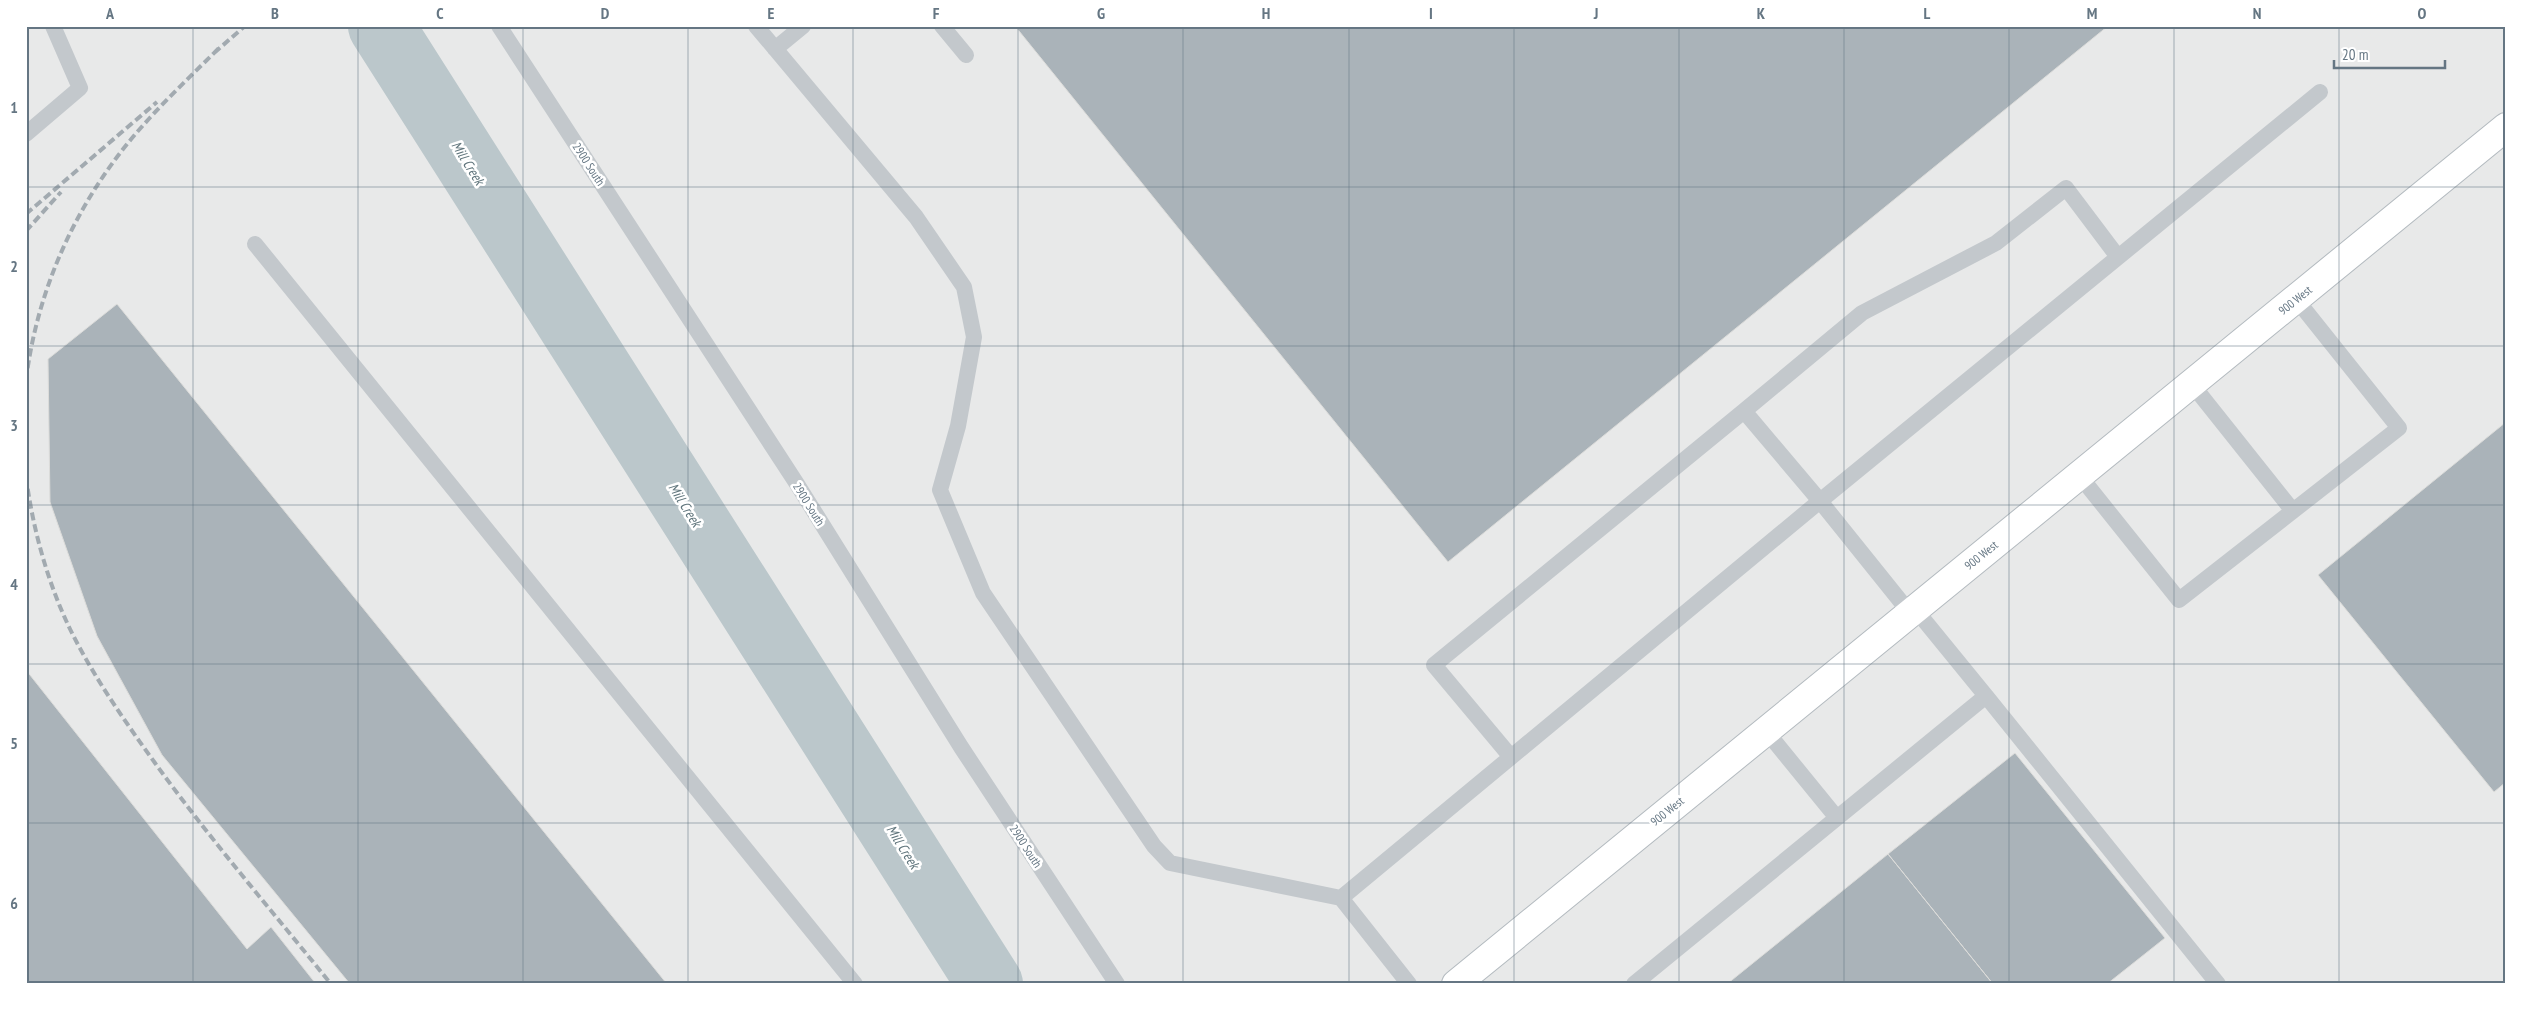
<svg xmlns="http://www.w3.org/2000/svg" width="2532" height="1010" font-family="'PT Sans Narrow',sans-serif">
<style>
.built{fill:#e8e9e9}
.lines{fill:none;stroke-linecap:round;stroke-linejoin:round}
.river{stroke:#bbc7cb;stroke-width:66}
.building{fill:#aab3b9;stroke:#dcdcda}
.secondary-casing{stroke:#b3babf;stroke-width:30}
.lane{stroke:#c3c8cc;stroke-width:16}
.secondary{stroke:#fff;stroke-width:28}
.rail{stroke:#a2aab0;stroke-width:4;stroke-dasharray:8 4;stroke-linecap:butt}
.grid{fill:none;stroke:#657683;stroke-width:1;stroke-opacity:0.55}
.labels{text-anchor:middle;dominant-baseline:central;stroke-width:5;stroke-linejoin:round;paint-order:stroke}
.street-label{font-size:12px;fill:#657683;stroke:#fff}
.water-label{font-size:14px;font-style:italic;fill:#60757c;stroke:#fff}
.neatline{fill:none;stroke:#657683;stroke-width:2}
.grid-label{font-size:16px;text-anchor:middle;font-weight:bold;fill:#657683}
</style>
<rect width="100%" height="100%" fill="#fafaf8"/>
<path class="built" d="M26,26h2480v958h-2480z"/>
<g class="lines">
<path class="river" d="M381,26l609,958"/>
</g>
<path class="building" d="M1015,26h1093l-660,536z
M117,304l550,680h-317l-188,-229 -65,-119 -47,-134 -2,-143z
M2506,422v360l-12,10 -176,-217z
M26,670l221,279 24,-22 45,57h-290z
M2015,753l150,185 -58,46h-114l-105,-130z
M1888,854l105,130h-266z"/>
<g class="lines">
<defs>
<path id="secondary" d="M1456,984l1050,-857"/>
</defs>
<use href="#secondary" class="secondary-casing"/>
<path class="lane" d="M499,26l298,458 164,263 156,237
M756,26l160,191 48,70 10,50 -16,89 -18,64 43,103 171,253 16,17 171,35
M942,26l24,29
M775,49l28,-23
M26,134l54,-46 -27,-62
M255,244l600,740
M2191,383l102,128
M1744,411l118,-98 134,-70 70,-55 52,69
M2079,475l100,125 220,-172 -103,-129
M1986,696l232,288
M1766,731l71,87
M1511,757l-77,-92 310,-254 76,90 500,-409
M1409,984l-68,-86 479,-397 90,112
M1634,984l352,-288 -71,-87"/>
<use href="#secondary" class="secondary"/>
<path class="rail" d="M214,53l31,-27
M26,214l131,-112
M26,231l35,-39
M26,380c10,-81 42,-158 91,-223 30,-40 67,-74 102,-109
M26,477c7,52 21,104 44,152 23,47 54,91 85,134 55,76 117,148 176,221"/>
</g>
<path class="grid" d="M193,26v958M358,26v958M523,26v958M688,26v958M853,26v958M1018,26v958M1183,26v958M1349,26v958M1514,26v958M1679,26v958M1844,26v958M2009,26v958M2174,26v958M2339,26v958M26,187h2480M26,346h2480M26,505h2480M26,664h2480M26,823h2480"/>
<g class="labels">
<g class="street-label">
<text transform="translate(589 164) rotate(57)">2900 South</text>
<text transform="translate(2295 300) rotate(-39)">900 West</text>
<text transform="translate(809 504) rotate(58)">2900 South</text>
<text transform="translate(1981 555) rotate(-39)">900 West</text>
<text transform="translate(1667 811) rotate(-39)">900 West</text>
<text transform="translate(1026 846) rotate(57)">2900 South</text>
</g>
<g class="water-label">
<text transform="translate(468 163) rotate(58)">Mill Creek</text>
<text transform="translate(685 505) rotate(58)">Mill Creek</text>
<text transform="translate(903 847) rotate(58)">Mill Creek</text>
</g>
</g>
<rect width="2532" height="1010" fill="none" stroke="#ffffff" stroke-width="55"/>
<path d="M2334 60v8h111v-8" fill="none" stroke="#657683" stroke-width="2.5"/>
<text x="2342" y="60" font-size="15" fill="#657683" stroke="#ffffff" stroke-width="4" paint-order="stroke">20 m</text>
<rect x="28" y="28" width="2476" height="954" class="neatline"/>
<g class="grid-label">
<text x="110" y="19">A</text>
<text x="275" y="19">B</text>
<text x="440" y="19">C</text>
<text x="605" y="19">D</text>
<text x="771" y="19">E</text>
<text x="936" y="19">F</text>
<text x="1101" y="19">G</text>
<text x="1266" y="19">H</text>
<text x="1431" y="19">I</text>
<text x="1596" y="19">J</text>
<text x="1761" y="19">K</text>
<text x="1927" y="19">L</text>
<text x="2092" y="19">M</text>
<text x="2257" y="19">N</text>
<text x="2422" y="19">O</text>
<text x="14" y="113">1</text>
<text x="14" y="272">2</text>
<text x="14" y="431">3</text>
<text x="14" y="590">4</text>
<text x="14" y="749">5</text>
<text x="14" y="909">6</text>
</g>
</svg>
